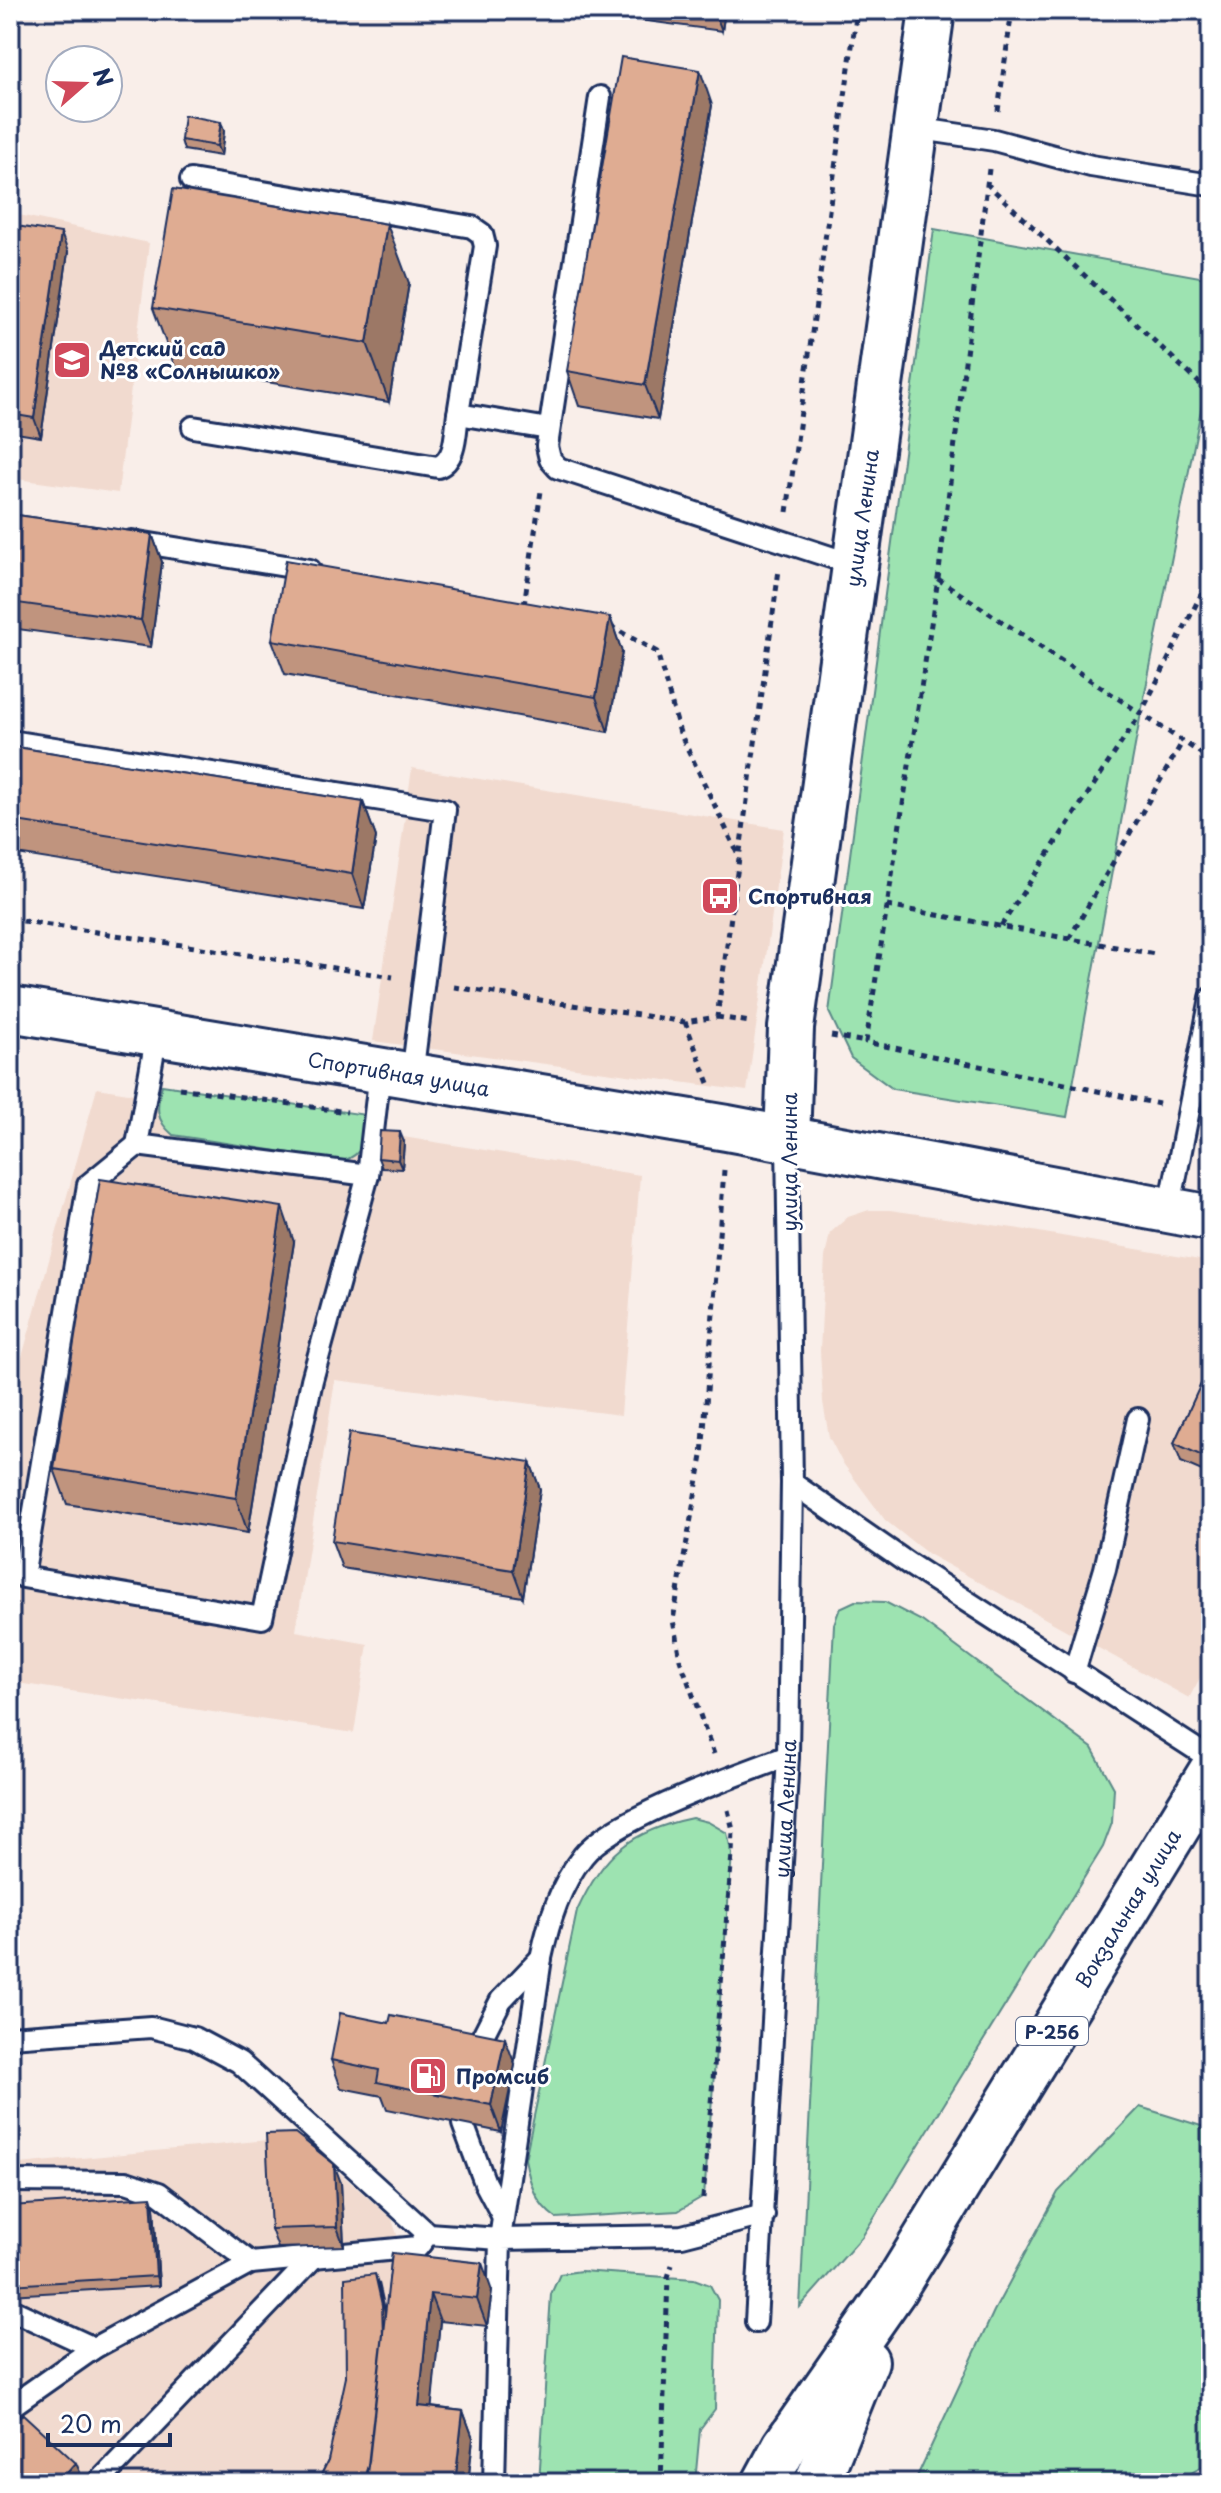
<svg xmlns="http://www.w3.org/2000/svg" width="1221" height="2493" font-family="'Playpen Sans',sans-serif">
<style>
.built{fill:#f1dacf}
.green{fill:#9de3b1;stroke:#5c8988;stroke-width:2}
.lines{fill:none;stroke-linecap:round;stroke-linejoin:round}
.lane-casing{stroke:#1b2f5e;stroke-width:26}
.secondary-casing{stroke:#1b2f5e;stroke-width:50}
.highway-casing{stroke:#1b2f5e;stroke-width:50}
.path{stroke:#1b2f5e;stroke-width:5;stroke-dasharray:6 6;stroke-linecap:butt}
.lane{stroke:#fff;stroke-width:20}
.secondary{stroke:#fff;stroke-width:44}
.highway{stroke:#fff;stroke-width:44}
.wall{fill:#c0947e;stroke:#1b2f5e;stroke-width:2}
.shaded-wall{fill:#9c7866;stroke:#1b2f5e;stroke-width:2}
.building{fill:#dfac92;stroke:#1b2f5e;stroke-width:2}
.labels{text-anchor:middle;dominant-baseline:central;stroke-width:6;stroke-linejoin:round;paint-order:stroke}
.shield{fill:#fff;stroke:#5f6d8e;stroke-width:2}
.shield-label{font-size:18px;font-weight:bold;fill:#1b2f5e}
.poi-label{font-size:20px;font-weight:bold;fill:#1b2f5e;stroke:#fff;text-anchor:start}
.street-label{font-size:20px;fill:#1b2f5e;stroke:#fff}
</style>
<rect width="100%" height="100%" fill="#f9eee9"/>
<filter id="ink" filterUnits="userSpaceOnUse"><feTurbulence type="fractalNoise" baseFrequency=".0125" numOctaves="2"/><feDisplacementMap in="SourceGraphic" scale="16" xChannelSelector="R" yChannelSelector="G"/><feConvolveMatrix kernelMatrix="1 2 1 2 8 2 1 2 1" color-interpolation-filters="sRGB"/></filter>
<g filter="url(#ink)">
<path class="built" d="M10,213l139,30 -31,250 -108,-15z
M412,768l372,61 -37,262 -374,-50z
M97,1088l543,87 -19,240 -286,-35 -39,251 72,13 -14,89 -344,-51v-282z
M869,1210h21l143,21 178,31v396l-22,40 -261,-144 -43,-34 -43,-58 -13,-25 -6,-35 -3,-51 5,-94 5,-24 18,-16z
M299,2137l93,82 14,44 -27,220h-369v-318z"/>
<path class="green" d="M934,229l277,50v80l-70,354 -74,404 -174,-28 -42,-31 -22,-46z
M162,1085l204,30c-2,23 2,37 -23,46l-170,-26c-18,-15 -17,-28 -11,-50z
M855,1601l30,1 37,19 170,127 22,40 -2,35 -9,24 -241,390 -62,70 34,-683 6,-16z
M692,1818l16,4 19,11 5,21 -28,342 -26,15 -122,7c-21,-15 -26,-34 -31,-59l52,-248c26,-57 53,-80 115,-93z
M1140,2107l71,22v332l-36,22h-261l80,-172 64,-119z
M581,2271l113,8 16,6 8,15 -3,109 -15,20 -5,54h-156l12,-189 9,-20z"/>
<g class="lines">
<defs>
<g id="lane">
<path d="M600,97l-53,349 3,13 8,9 297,97"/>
<path d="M915,128l79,12 97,26 120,19"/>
<path d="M191,180l281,47 10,7 3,12 -27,168 91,15"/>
<path d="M193,427l245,40c19,-8 17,-35 20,-53"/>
<path d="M132,541l178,29"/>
<path d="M10,741l435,69 -33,266"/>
<path d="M157,1033l-20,112 231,30"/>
<path d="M137,1145l-49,40 -65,392 239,41 50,-238 56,-205 12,-104"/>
<path d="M1169,1211l42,-213"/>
<path d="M792,1483l117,81 302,195"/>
<path d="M1074,1672l31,-103 33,-150"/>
<path d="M10,2037l141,-10 43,11 45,24 189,172"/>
<path d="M472,2057l29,-57 40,-42"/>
<path d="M463,2124l22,59 18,34"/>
<path d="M10,2181l116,1 33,11 92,70"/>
<path d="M10,2309l84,39"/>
<path id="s1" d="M756,2322l32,-566 4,-273 -5,-342"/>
<path d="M10,2407l84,-59 157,-85 167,-16 10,-13 72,5 41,-281c8,-37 19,-73 42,-102 30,-38 157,-82 205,-100"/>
<path d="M98,2483l216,-226"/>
<path d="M494,2483l6,-244 182,-3 82,-21"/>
</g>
<g id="secondary">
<path id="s2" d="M10,1009l717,119 484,90"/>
<path id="s3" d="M787,1141l4,-113 141,-1018"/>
</g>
<g id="highway">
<path id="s4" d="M765,2483l20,-37 108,-155 318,-519"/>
<path d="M817,2483l49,-122"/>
</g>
</defs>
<use href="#lane" class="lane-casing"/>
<use href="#secondary" class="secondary-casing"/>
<use href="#highway" class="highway-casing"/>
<path class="path" d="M998,111l14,-101
M989,169l-51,410 -72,463 293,62
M986,183l225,211
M787,512l70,-502
M938,579l273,181
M524,605l17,-114
M610,626l47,26 23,81 59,123
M887,906l268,48
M10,919l383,58
M1001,926l140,-213 70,-138
M1069,939l114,-198
M454,987l231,35
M717,1017l33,5
M831,1036l35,6
M709,1083l-24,-61 32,-5 62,-447
M179,1088l168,24
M714,1754l-34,-95 -7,-39 29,-164 22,-286
M703,2198l29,-344 1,-24 -5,-20
M661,2483l7,-206 4,-12"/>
<use href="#lane" class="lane"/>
<use href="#secondary" class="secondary"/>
<use href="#highway" class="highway"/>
</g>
<path class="wall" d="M628,10h97l-3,21 -90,-12z
M712,105l-54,314 -79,-13 -12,-35z
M224,131l-3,25 -37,-6 -3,-10z
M10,225l58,27 -27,185 -31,-5z
M409,283l-20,119 -214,-35 -22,-59z
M10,514l142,20 10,28 -11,85 -141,-19z
M610,617l12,35 -14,80 -323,-58 -13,-34z
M10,746l353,56 13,35 -12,72 -354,-56z
M404,1142l-2,27 -20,-1 -4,-10z
M294,1242l-46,291 -181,-29 -13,-35z
M1211,1364v111l-30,-13 -7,-19z
M530,1462l10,27 -17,108 -181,-29 -10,-27z
M331,2060l184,5 -14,67 -114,-23 -5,-13 -41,-8z
M341,2183l3,63 -66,2 -7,-19z
M10,2206l144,1 5,79 -149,9z
M392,2253l100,38 -5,35 -47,-5 -9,86 32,4 10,27 -5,45h-151l11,-22 51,-178 7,31z"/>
<path class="shaded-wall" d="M714,10h11l-3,21z
M700,70l12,35 -54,314 -13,-34z
M221,122l3,9 -3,25 -4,-10z
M387,224l22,59 -20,119 -22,-59z
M61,233l7,19 -27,185 -7,-19z
M152,534l10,28 -11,85 -10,-27z
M610,617l12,35 -14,80 -12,-35z
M363,802l13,35 -12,72 -12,-35z
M400,1132l4,10 -2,27 -4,-9z
M282,1207l12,35 -46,291 -12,-35z
M530,1462l10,27 -17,108 -10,-27z
M505,2038l10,27 -14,67 -10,-27z
M334,2164l7,19 3,63 -7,-19z
M151,2197l3,10 5,79 -3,-10z
M482,2263l10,28 -5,35 -10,-27z
M375,2274l11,41 -17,168h-6z
M430,2294l10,27 -11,112 -10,-27z
M463,2411l10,27 -5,45h-13z
M76,2463l4,9 -10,11h-12z"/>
<path class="building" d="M621,57l79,13 -55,315 -78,-14z
M184,115l37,7 -4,24 -36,-6z
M173,189l214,35 -20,119 -214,-35z
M10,225l51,8 -27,185 -24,-4z
M10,514l142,20 -11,86 -131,-18z
M286,560l324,57 -14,80 -324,-57z
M10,746l353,56 -11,72 -342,-54z
M380,1131l20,1 -2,28 -20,-2z
M100,1179l182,28 -46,291 -182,-29z
M1210,1364h1v96l-37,-17z
M349,1433l181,29 -17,108 -181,-29z
M340,2013l49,10 2,-8 114,23 -14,67 -114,-23 2,-12 -48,-10z
M295,2133l39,31 3,63 -66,2 -5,-95z
M151,2197l5,79 -146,9v-79z
M392,2253l90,10 -5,36 -47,-5 -11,112 44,5 -8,72h-89z
M375,2274l7,31 1,30 -14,126 -6,22h-46l11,-22 18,-84 -1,-99z
M23,2414l53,49 -18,20h-48v-56z"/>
</g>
<defs>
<symbol id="school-square" viewBox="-11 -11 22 22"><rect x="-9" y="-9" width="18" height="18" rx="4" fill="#d1495b" stroke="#fff"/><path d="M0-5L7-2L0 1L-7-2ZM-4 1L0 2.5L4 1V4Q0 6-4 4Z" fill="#fff"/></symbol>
<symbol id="bus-square" viewBox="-11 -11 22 22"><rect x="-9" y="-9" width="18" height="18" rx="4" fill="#d1495b" stroke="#fff"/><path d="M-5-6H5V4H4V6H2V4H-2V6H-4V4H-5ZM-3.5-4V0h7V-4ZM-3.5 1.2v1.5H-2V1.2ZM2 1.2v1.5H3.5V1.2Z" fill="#fff"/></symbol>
<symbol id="fuel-square" viewBox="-11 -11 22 22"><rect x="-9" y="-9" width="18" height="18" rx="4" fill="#d1495b" stroke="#fff"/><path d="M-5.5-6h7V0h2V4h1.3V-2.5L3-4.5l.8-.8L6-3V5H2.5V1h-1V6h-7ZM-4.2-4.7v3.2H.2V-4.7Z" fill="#fff"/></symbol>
</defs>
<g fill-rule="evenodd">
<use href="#school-square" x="50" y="338" width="44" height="44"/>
<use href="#bus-square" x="698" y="874" width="44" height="44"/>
<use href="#fuel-square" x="406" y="2054" width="44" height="44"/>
</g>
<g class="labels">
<rect class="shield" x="1016" y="2017" width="72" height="28" rx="6"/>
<g class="shield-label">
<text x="1052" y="2031">Р-256</text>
</g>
<g class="poi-label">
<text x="100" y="348">Детский сад<tspan x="100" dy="23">№8 «Солнышко»</tspan></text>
<text x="748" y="896">Спортивная</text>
<text x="456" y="2076">Промсиб</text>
</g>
<g class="street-label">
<text stroke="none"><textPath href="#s3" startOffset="628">улица Ленина</textPath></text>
<text stroke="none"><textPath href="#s2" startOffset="394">Спортивная улица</textPath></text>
<text transform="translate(789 1162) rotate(-90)">улица Ленина</text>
<text stroke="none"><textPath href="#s1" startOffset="514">улица Ленина</textPath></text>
<text stroke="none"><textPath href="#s4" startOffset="680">Вокзальная улица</textPath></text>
</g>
</g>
<rect width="1221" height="2493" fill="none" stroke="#fff" stroke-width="40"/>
<rect x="20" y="20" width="1181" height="2453" fill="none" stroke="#1b2f5e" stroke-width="3" filter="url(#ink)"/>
<g transform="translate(84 84) rotate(70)"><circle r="38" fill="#ffffff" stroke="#a4acbf" stroke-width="2"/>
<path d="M0-6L14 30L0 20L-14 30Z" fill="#d1495b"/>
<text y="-12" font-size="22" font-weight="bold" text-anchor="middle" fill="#1b2f5e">N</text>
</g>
<path d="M48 2433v12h122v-12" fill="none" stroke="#1b2f5e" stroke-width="4"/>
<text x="60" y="2433" font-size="24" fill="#1b2f5e" stroke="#ffffff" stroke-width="6" paint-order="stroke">20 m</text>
</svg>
